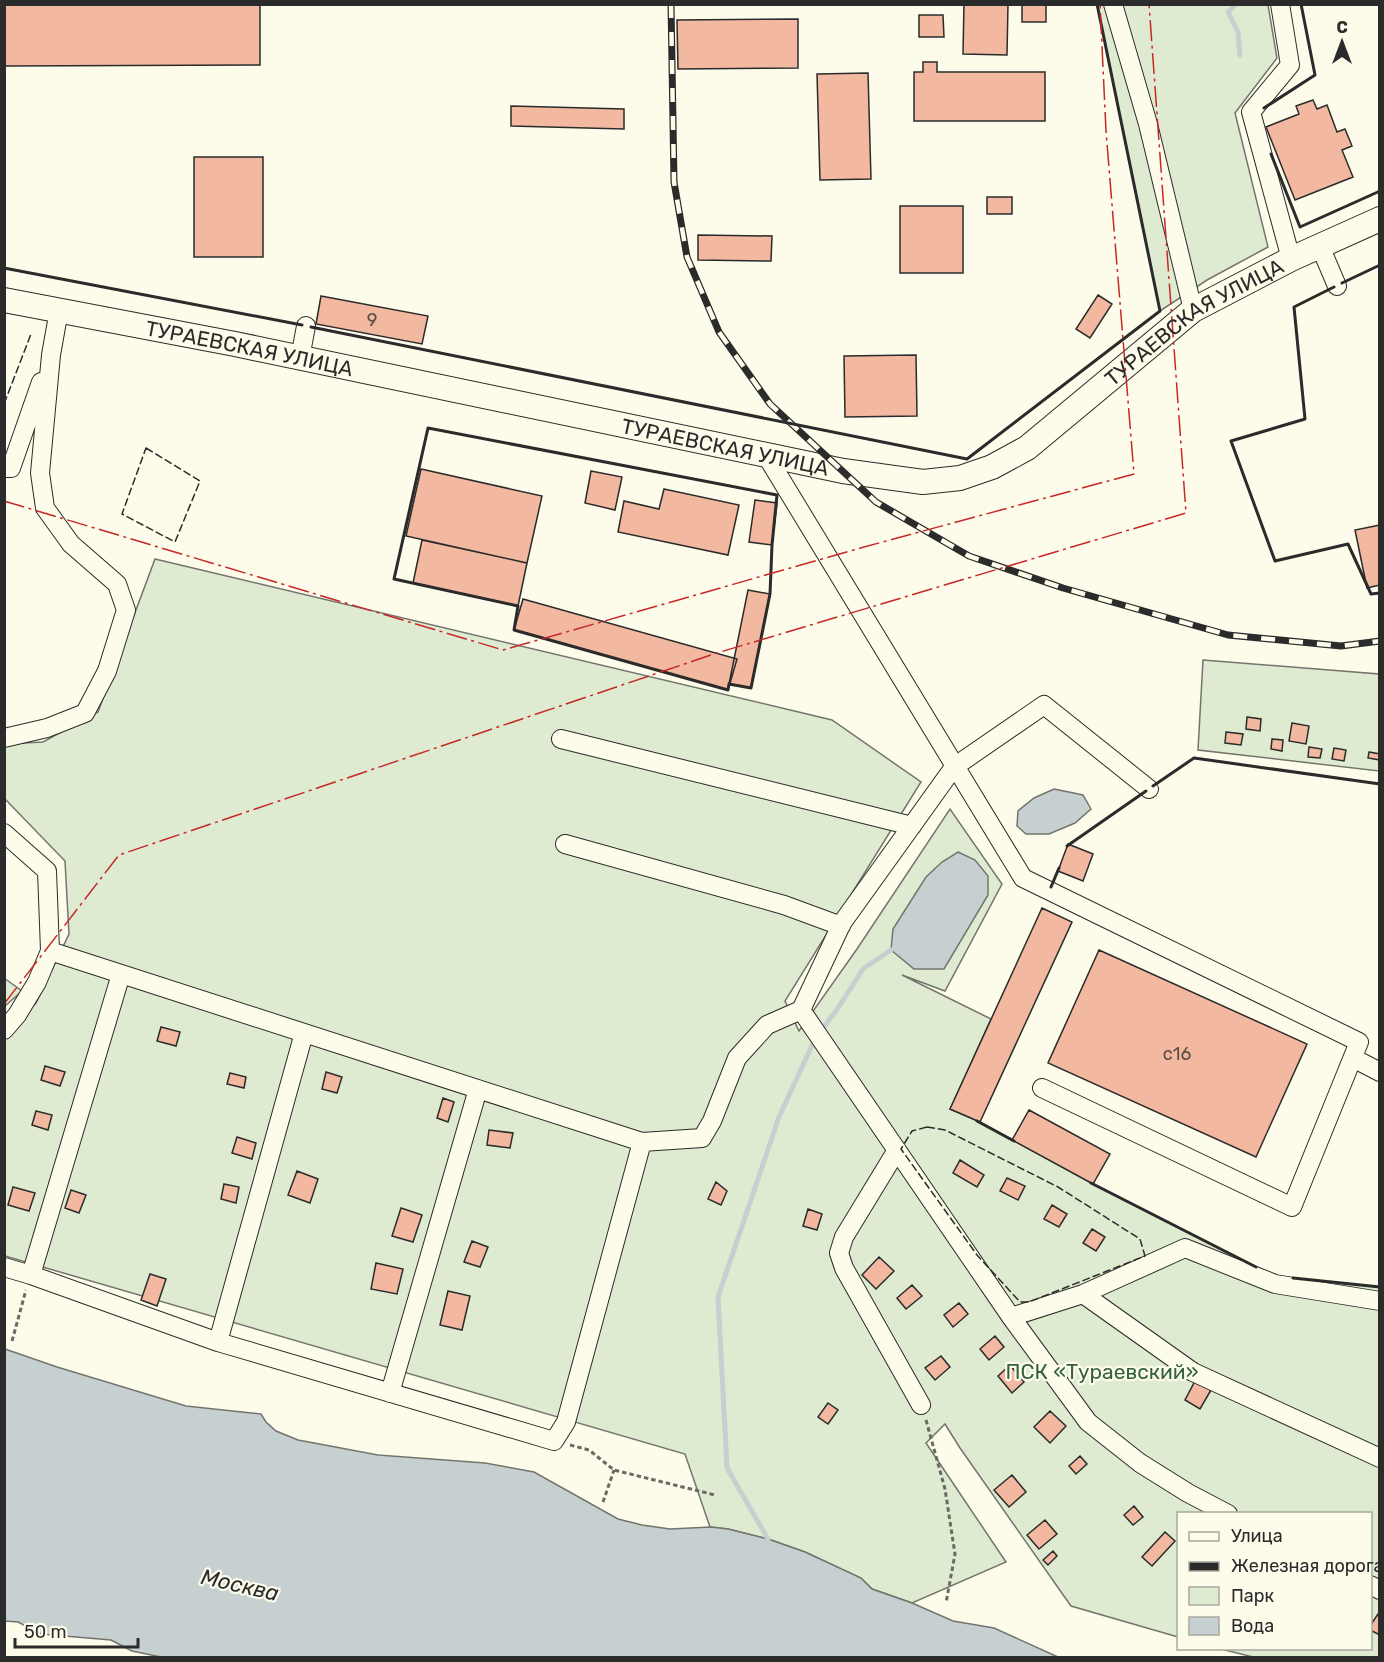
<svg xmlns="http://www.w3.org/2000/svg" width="1384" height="1662" font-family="Rubik,sans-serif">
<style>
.green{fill:#deebd1;stroke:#74746e;stroke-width:1.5}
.water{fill:#c7d0d0;stroke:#74746e;stroke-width:1.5}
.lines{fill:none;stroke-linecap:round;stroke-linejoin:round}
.stream{stroke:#c7d0d0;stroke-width:5}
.building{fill:#f2b8a0;stroke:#2b2b2b;stroke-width:1.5}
.minor-casing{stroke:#2b2b2b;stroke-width:20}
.major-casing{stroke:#2b2b2b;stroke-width:26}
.path{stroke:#6a6964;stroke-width:3;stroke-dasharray:4.5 3;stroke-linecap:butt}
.minor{stroke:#fdfbea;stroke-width:18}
.major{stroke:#fdfbea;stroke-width:24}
.rail-casing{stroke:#2b2b2b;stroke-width:7}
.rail{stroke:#fdfbea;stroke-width:4.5;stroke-dasharray:14;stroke-linecap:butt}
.fence{stroke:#2b2b2b;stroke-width:1.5;stroke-dasharray:8 3;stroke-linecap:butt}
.wall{stroke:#2b2b2b;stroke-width:3}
.power{stroke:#c62828;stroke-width:1.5;stroke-dasharray:21 4.5 3 4.5;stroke-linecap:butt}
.labels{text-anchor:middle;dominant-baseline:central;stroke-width:4.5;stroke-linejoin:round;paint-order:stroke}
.number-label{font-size:18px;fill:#5d4e48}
.street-label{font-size:21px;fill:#2b2b2b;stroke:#fdfbea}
.park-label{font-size:21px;fill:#34623c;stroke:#fdfbea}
.water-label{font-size:22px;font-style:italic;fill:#2b2b2b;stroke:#fdfbea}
</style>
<rect width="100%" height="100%" fill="#fdfbea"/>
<path class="green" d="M1097,5h171l9,53 -42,55 33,134 -61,33 -47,31z
M155,559l677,161 89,62 -136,219 14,30 58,-82 93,-140 52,75 -57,107 -43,-16 89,44 -41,90 30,13 113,62 181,92 105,11v370h-126l-32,-8 149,-1v-134h-192v123l-107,-31 -111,-158 -15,-24 -19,19 80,119 -94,41 -40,-14 -11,-11 -56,-26 -37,-13 -40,-10 -18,-2 -25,-73 -680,-198 -1,-221 32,-32 33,-69 -4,-73 -60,-62v-55l38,-2 55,-30z
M1203,660l176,14v97l-181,-21z
M4,978l18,13 -17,15h-1z"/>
<path class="water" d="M1054,789l29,6 8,14 -16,14 -26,11h-23l-9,-8 1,-15 16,-13z
M958,852l17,8 13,16v19l-44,74h-30l-23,-19 2,-21 33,-52 16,-15z
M5,1349l52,18 129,39 75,8 5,8 10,9 22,9 80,15 107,8 49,9 84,47 24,6 28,4 41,-2 17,2 40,10 37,13 56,26 11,11 40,14 41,18 41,7 64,29 -892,1 -34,-7 -21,-11 -70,-6 -23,-12 -13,-1z"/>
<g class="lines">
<path class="stream" d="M1236,4l-8,8 10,20 2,23
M821,1031l17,-23 25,-39 28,-19
M768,1539l-41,-71 -9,-171 61,-180 36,-78"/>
</g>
<path class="building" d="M4,4h256v61l-256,1z
M964,4h44l-1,51 -44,-1z
M1022,4h24v18h-24z
M919,15h24l1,22h-25z
M798,19v49l-120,1 -1,-49z
M923,62h14v10h108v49h-131v-49h9z
M868,73l3,106 -51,1 -3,-106z
M1313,100l4,9 10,-4 10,27 8,-3 7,17 -10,4 11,27 -58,23 -29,-73 33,-13 -3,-8z
M511,106l113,3v20l-113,-3z
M194,157h69v100h-69z
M987,197h25v17h-25z
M900,206h63v67h-63z
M698,235l74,1 -1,25 -73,-1z
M1098,295l14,9 -22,34 -14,-9z
M321,296l107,20 -6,28 -106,-20z
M916,355l1,61 -72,1 -1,-61z
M421,469l121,27 -15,67 -121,-27z
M591,471l31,6 -7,33 -30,-7z
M664,489l75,16 -11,50 -110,-23 6,-31 35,8z
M755,500l22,3 -5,42 -23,-3z
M1380,525v60l-13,3 -12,-58z
M422,540l105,23 -9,43 -105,-23z
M748,590l22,4 -19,94 -22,-4z
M523,599l214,60 -9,31 -214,-60z
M1247,717l14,2 -1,12 -14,-2z
M1292,723l17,3 -3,18 -17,-3z
M1226,732l17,2 -2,11 -16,-2z
M1272,739l11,1 -1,11 -11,-2z
M1309,747l13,2 -2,9 -12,-1z
M1334,748l12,2 -2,11 -12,-2z
M1369,752l11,2v6l-12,-2z
M1068,844l25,10 -10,27 -25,-10z
M1042,908l30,14 -92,200 -30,-13z
M1099,950l208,94 -51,113 -208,-94z
M161,1027l19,5 -4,14 -19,-5z
M45,1066l20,6 -5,14 -19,-6z
M326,1072l16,5 -5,16 -15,-4z
M230,1073l16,4 -2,11 -17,-4z
M443,1098l11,4 -6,20 -11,-4z
M1029,1110l81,44 -17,30 -81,-44z
M36,1111l16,4 -4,15 -16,-5z
M489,1130l24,3 -3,15 -23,-3z
M237,1137l19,6 -4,16 -20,-6z
M960,1160l24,15 -7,12 -24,-14z
M297,1171l21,8 -8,24 -22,-8z
M1007,1178l18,8 -7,14 -18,-9z
M716,1182l11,9 -6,14 -13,-6z
M224,1184l15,3 -3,16 -15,-4z
M13,1187l22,6 -6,18 -21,-6z
M71,1190l15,5 -7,18 -14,-5z
M1052,1205l15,9 -8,13 -15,-8z
M401,1208l21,7 -9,27 -21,-6z
M808,1209l14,5 -5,16 -14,-4z
M1092,1229l13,8 -9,14 -13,-8z
M472,1241l16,6 -8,20 -16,-5z
M879,1257l15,14 -18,18 -14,-14z
M376,1263l27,6 -6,25 -26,-5z
M150,1274l16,5 -9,27 -16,-6z
M912,1285l10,11 -16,13 -9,-11z
M448,1291l22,5 -8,34 -22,-5z
M959,1303l9,11 -15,13 -9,-12z
M995,1336l9,11 -15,13 -9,-11z
M941,1356l9,11 -15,13 -10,-12z
M1010,1365l14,17 -12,11 -14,-17z
M1195,1381l16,9 -11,19 -15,-9z
M828,1403l10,7 -10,14 -10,-7z
M1050,1411l16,15 -16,17 -16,-16z
M1080,1456l7,8 -11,10 -7,-8z
M1012,1475l14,17 -17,15 -15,-17z
M1134,1506l9,11 -10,8 -9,-10z
M1045,1520l12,14 -18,15 -12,-14z
M1165,1532l10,9 -23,25 -10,-9z
M1053,1551l4,5 -9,9 -5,-5z
M1378,1614l2,1v20l-10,-5v-4z"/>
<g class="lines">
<defs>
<path id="minor" d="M1113,4l35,120 45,186
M1280,4l10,61 -39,47 40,147
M1320,246l17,40
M300,358l6,-32
M766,455l257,423 336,164 -67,165 -250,-119
M4,468h7l30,-86
M4,738l43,-10 38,-15 22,-42 19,-61 -9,-26 -46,-40 -26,-36 -5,-35 11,-118 8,-45
M561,739l351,87
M4,833l43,38 3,80 -13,31 -20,33 -13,15
M565,844l219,61 57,21
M801,1010l210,307 77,105 52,41 48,30 40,21
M1353,1058l27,14
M642,1142l60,-4 10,-17 25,-63 30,-33 34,-15 41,-87 112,-156 90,-62 105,84
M897,1150l-53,87 -5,16 5,15 77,137
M4,1267l27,8 187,67 336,99 12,-19 76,-280 -592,-191
M31,1275l90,-301
M1083,1294l110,78 187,86
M1011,1317l72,-23 102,-46 90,36 105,17
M218,1342l86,-309
M390,1393l88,-304
M1370,1585l10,5"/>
<g id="major">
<path id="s1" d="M4,300l231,44 608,127 80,11 37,-4 32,-11 35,-19 166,-138 98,-51 89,-40"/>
</g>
</defs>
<use href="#minor" class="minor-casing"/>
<use href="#major" class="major-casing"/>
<path class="path" d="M12,1341l14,-51
M926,1420l19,69 10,65 -9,49
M570,1445l19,5 25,20 101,25
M603,1502l11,-32"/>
<use href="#minor" class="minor"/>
<use href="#major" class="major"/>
<defs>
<path id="rail" d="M671,4l3,178 13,75 32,75 51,72 106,98 93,54 94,32 165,47 113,11 39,-5"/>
</defs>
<use href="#rail" class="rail-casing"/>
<use href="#rail" class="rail"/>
<path class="fence" d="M4,404l27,-70
M146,448l54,33 -25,61 -53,-28z
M927,1127l18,3 113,57 82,52 5,17 -116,46h-9l-43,-47 -76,-106 11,-18z"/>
<path class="wall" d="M1264,108l51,-33 -14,-71
M1271,154l29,73 80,-36
M4,268l298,57
M1342,283l38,-18
M1334,287l-40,20 11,112 -74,22 44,120 73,-17 23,50 9,-1
M311,327l656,132 193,-148 -63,-307
M428,428l349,67 -5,50 -2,49 -19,94 -22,-4 -1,6 -214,-60 4,-24 -124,-27z
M1153,786l41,-28 186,26
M1067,846l79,-55
M1051,887l8,-19
M977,1121l37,20
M1091,1183l165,84
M1293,1278l87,9"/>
<path class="power" d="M4,501l499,149 361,-103 270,-73 -28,-343 -6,-127
M4,1004l115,-149 598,-202 469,-140 -37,-509"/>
</g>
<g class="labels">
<g class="number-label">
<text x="372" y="320">9</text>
<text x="1177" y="1054">с16</text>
</g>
<g class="street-label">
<text stroke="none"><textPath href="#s1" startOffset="1258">ТУРАЕВСКАЯ УЛИЦА</textPath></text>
<text stroke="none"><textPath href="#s1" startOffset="250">ТУРАЕВСКАЯ УЛИЦА</textPath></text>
<text stroke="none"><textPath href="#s1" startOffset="736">ТУРАЕВСКАЯ УЛИЦА</textPath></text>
</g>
<g class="park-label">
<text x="1102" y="1371">ПСК «Тураевский»</text>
</g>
<g class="water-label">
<text transform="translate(240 1585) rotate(13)">Москва</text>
</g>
</g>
<rect width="1384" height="1662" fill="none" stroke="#2b2b2b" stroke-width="12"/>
<rect x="1177" y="1512" width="195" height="138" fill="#fdfbea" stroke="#a9a89e" stroke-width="1.5"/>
<rect x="1189" y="1532" width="30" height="9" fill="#fdfbea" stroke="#a9a89e" stroke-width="1.5"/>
<text x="1231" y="1542" font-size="18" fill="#2b2b2b">Улица</text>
<rect x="1189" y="1562" width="30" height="9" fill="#2b2b2b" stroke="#a9a89e" stroke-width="1.5"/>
<text x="1231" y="1572" font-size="18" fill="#2b2b2b">Железная дорога</text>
<rect x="1189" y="1587" width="30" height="18" fill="#deebd1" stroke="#a9a89e" stroke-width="1.5"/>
<text x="1231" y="1602" font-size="18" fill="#2b2b2b">Парк</text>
<rect x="1189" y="1617" width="30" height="18" fill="#c7d0d0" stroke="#a9a89e" stroke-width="1.5"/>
<text x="1231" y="1632" font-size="18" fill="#2b2b2b">Вода</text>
<g transform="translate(1342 42)" stroke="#fdfbea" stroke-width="4.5" paint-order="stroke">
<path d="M0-4.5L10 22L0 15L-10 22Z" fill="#2b2b2b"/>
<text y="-9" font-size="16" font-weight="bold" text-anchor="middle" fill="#2b2b2b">С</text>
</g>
<path d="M15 1638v9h123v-9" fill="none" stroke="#2b2b2b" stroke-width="3"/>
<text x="24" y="1638" font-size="18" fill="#2b2b2b" stroke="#fdfbea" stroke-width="4.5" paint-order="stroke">50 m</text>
</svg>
